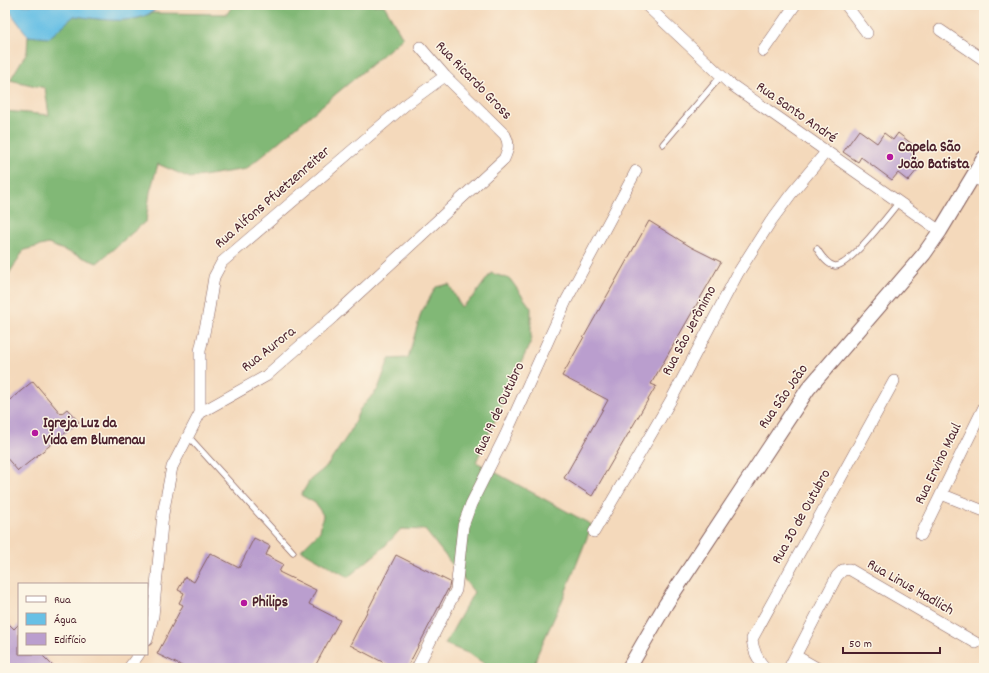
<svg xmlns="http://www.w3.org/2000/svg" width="989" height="673" font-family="Dekko,sans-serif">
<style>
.forest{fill:#81b876;stroke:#666c50}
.water{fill:#68c0e5;stroke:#597088}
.building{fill:#ba9ece}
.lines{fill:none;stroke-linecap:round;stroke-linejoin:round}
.service-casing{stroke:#86605d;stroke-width:7}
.minor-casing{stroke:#86605d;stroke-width:12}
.tertiary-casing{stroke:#86605d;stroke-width:16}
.service{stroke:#fff;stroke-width:5.5}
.minor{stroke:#fff;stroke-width:11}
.tertiary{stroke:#fff;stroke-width:14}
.poi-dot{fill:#b5179e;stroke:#fcf5e5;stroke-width:1.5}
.labels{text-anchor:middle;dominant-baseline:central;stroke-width:3;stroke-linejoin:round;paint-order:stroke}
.street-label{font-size:15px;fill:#4a1f2b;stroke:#fcf5e5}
.poi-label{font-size:15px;font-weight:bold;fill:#4a1f2b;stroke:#fcf5e5;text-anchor:start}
</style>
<rect width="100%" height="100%" fill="#fcf5e5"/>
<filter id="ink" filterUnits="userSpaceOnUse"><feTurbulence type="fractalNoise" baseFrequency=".025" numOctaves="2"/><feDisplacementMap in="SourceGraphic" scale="8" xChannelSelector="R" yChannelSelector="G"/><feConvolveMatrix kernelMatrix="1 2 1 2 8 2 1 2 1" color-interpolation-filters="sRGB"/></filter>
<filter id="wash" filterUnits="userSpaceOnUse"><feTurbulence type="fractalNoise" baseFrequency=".012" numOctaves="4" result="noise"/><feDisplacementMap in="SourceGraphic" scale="16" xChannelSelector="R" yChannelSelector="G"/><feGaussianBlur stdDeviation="0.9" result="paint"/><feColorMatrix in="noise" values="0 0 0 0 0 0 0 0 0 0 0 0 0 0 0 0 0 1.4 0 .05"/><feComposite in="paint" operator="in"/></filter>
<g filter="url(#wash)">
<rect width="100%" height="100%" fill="#f4d9bb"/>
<path class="forest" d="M233,5h151l19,33 -157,131 -56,9 -32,-14 -8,28 -4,29 -49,42 -49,-19 -24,6 -19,30v-169l44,4 -4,-27 -35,-8 17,-28 1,-16 24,-1 22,-20 25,4h31l23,-6 74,1z
M491,273l19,6 21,29v33l-55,121 116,63 -30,76 -25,54 -3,13h-43l-21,-14 -25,-10 29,-52 -49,-62 -24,-1 -18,19 -35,29 -47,-27 19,-19 3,-16 -8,-12 -14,-8 9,-15 17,-14 23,-34 10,-23 18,-20 11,-30 19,-1 13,-45 15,-26 13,-3 12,23 13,-11z"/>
<path class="water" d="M5,5h155c-19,23 -60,14 -86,11l-25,22 -21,-2z"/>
<g id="blocks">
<path class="building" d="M859,130l18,13 7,-10 9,7 5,-7 19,15 -6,7 11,9 -14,17 -10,-8 -6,7 -31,-23 -3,5 -15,-10z
M649,221l42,26 30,15 -70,122 5,2 -64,110 -28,-18 44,-78 -46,-24z
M33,381l28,33 6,-5 12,13 -61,49 -13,-15v-52z
M254,538l16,8 -4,9 17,9 -4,8 37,18 -7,14 31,16 -26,48h-128l-29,-14 26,-49 -4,-2 5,-10 -6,-3 7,-13 9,5 16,-29 29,15z
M396,555l54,27 -1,5 -42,81h-13l-44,-23z
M5,620l9,9 5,-5v30h22l14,14h-50z"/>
</g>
</g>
<g filter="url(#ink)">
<use href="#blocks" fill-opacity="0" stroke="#86605d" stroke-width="1"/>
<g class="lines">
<defs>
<path id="service" d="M663,144l58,-68
M817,249c4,6 10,16 18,17 14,1 54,-52 64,-64
M188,436l105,116"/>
<path id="minor" d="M646,5l83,78 211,148
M846,5l21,28
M940,30l44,30
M763,51l32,-46
M973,178l11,4
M200,413v-62l8,-36 6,-38 8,-15 182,-156 41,-30
M941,494l43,17
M594,532l77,-132 67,-127 33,-52 20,-27 35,-42
M921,535l63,-128
M147,640l6,-24 10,-102 9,-47 28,-54 66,-37 67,-59 171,-158c4,-9 6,-15 1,-24l-60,-59 -25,-29
M796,656l21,12
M129,668l10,-14
M417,668l39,-78 7,-64 8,-22 34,-68 61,-135 70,-130
M765,668c-8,-9 -12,-17 -13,-29l142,-258
M789,668l48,-92 6,-6 6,-1 127,74"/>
<path id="tertiary" d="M629,668l37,-64 142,-215 116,-135 16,-23 44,-73"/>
</defs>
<use href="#service" class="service-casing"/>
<use href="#minor" class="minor-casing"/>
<use href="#tertiary" class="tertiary-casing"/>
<use href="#service" class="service"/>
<use href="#minor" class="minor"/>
<use href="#tertiary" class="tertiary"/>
</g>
</g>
<g class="poi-dot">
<circle cx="890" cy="157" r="4"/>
<circle cx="35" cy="433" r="4"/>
<circle cx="244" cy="603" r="4"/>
</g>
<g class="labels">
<g class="street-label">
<text transform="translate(473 81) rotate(46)">Rua Ricardo Gross</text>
<text transform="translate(796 113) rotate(35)">Rua Santo André</text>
<text transform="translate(273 198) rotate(-41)">Rua Alfons Pfuetzenreiter</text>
<text transform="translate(690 331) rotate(-62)">Rua São Jerônimo</text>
<text transform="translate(269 350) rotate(-38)">Rua Aurora</text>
<text transform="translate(784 397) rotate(-55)">Rua São João</text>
<text transform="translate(500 409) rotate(-65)">Rua 19 de Outubro</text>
<text transform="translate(939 464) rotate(-64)">Rua Ervino Maul</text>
<text transform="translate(802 517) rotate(-61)">Rua 30 de Outubro</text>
<text transform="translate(910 588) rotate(30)">Rua Linus Hadlich</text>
</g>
<g class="poi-label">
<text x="898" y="148">Capela São<tspan x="898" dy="17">João Batista</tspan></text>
<text x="43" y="424">Igreja Luz da<tspan x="43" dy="17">Vida em Blumenau</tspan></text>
<text x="252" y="603">Philips</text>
</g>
</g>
<rect width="989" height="673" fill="none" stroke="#fcf5e5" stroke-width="20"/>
<rect x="18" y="583" width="130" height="72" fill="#fcf5e5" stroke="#b59f9b"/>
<rect x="26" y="596" width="20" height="6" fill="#ffffff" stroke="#b59f9b"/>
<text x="54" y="603" font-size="12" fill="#4a1f2b">Rua</text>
<rect x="26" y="613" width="20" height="12" fill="#68c0e5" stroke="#b59f9b"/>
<text x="54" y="623" font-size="12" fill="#4a1f2b">Água</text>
<rect x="26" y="633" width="20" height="12" fill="#ba9ece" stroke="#b59f9b"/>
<text x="54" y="643" font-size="12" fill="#4a1f2b">Edifício</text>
<path d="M843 647v6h97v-6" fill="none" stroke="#4a1f2b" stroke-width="2"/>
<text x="849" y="647" font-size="12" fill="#4a1f2b" stroke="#fcf5e5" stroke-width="3" paint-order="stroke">50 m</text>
</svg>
